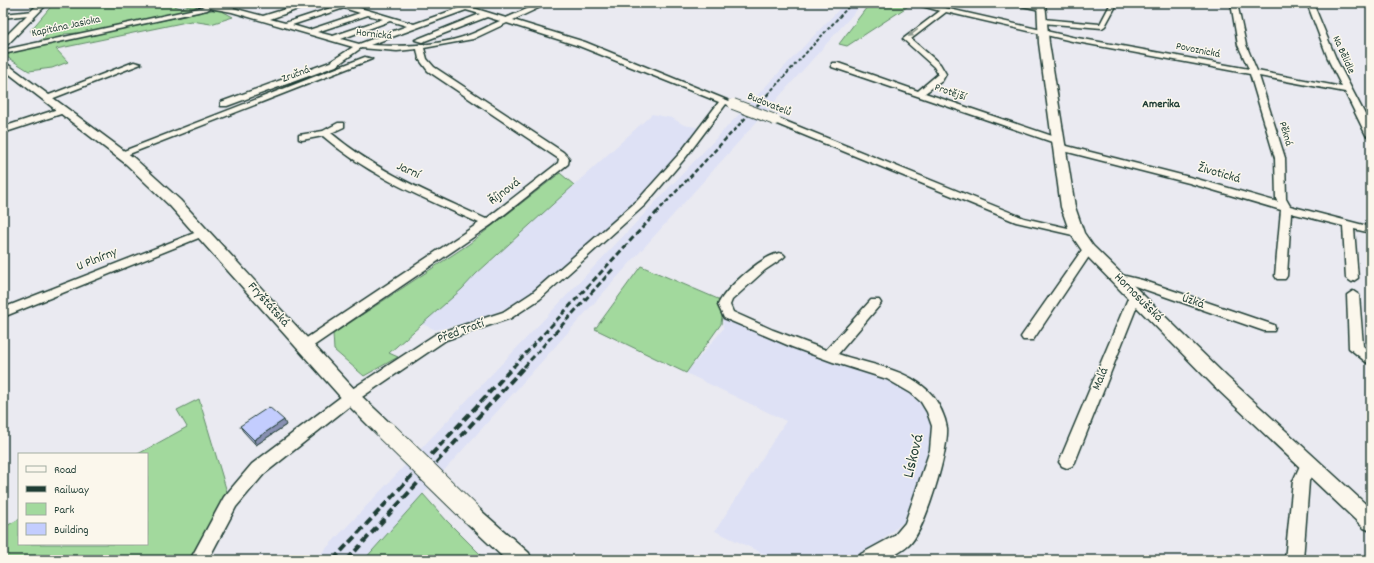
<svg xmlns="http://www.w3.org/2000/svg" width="1374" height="563" font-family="Dekko,sans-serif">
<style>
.built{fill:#dee1f5}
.green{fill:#a2d99d;stroke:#608b68}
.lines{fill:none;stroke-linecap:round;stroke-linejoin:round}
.minor-casing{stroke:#1f3d34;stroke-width:3}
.tertiary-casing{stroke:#1f3d34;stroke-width:3}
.minor{fill:#fbf7ec;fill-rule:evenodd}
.tertiary{fill:#fbf7ec;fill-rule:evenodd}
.rail-far3{stroke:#1f3d34;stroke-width:2;stroke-dasharray:3.5 2;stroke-linecap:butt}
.rail-far2{stroke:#1f3d34;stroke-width:2.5;stroke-dasharray:4.5 2.5;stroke-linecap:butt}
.rail-far1{stroke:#1f3d34;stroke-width:3;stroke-dasharray:6 3;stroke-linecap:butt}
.rail{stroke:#1f3d34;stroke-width:4;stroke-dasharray:8 4;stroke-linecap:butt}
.minor-bridge-casing{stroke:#1f3d34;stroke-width:12;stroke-linecap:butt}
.tertiary-bridge-casing{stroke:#1f3d34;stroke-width:22;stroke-linecap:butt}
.minor-bridge{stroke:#fbf7ec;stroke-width:10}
.tertiary-bridge{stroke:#fbf7ec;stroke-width:20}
.wall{fill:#a8b0da;stroke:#1f3d34}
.shaded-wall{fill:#8890b2;stroke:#1f3d34}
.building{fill:#c3cdfe;stroke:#1f3d34}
.oneway{fill:#8d9a90}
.labels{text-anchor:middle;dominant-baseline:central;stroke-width:3;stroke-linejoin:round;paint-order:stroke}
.far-street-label{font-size:11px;fill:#1f3d34;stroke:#fbf7ec}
.far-neighbourhood-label{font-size:12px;font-weight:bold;fill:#1f3d34;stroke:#fbf7ec}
.street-label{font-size:13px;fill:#1f3d34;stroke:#fbf7ec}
.near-street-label{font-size:16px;fill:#1f3d34;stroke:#fbf7ec}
</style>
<rect width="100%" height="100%" fill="#eaeaf1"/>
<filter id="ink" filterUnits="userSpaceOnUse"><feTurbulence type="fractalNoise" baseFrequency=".025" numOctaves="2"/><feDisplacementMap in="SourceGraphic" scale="8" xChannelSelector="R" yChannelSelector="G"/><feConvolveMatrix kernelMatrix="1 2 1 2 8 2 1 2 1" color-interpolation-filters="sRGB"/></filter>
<g filter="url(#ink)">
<path class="built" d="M845,3h18l-499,557h-49z
M652,114l20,4 12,7 17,3 -66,75 -79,71 -34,27 -42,18 -44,11 -14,-6z
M722,316l174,61 31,23 7,38 -27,81 -32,27 -20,14h-78l-62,-29 71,-110 -100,-48 37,-44z"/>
<path class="green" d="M54,3h128l-8,3 7,2 13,-3 3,1 -4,3 -102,23 -27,2v2l-27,7 17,-13 -24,1z
M870,3h43l-66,43 -8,-2z
M212,10l10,1 11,6 -22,7 -20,-3 -135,28 12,13 -16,6 -23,3 -24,-15 11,-5z
M560,173l14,12 -98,89 -14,15 -73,64 9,4 -34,19 -30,-26 -1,-16 136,-90z
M641,266l77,33 4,17 -1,8 -35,49 -91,-44z
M199,399l31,103 -31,58h-196v-32l16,-9v25h128v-90h-9l49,-27 -10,-17z
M423,494l24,27 39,39h-122z"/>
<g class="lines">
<defs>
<path id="minor" d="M193,3h13l27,5 30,8 42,-13h10l-45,16 15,4 52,-17 -5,-3 15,1 67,20 45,-16 -12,-5h10l49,15 35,-15h8l-36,17 72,22 149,61 -4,3 -4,-2 -40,53 -41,48 -105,94 -29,19 -65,22 -90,61 -92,73 -28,33 -28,53h-18l34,-63 28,-33 94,-71 90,-59 67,-22 29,-19 105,-92 43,-48 39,-51 -140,-56 -72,-23 -34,16 -49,9 3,11 7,8 129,85 6,6 -1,6 -77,61 -182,124h-10l-2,-3 2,-3 180,-120c-55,-25 -110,-47 -156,-87l-21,4 -3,-1v-4l24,-4 15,-8h6v4l-13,6c46,39 101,61 155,86l72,-56 1,-4 -131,-88 -9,-12 -2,-10 -20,2 -36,-3 -25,18 -109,40h-6v-4l109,-40 23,-15 -121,-35 -22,-4 -3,2 -204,44v-4l201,-43zM344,8l16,5 -51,17 -17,-5zM466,10l14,4 -65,26 7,2 65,-25 13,4c-10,4 -20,10 -31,14 -30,11 -68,12 -99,10zM368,15l15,4 -50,17 -16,-4zM390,21l17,5 -48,18 -18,-5z
M911,3h12l149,34 177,32 -11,-24 -7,-42h6l9,42 11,26 85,16 -13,-26 -22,-58h6l24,58 34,65v12l-5,-3 -21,-43 -86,-16 26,82 1,41 4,7 81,21v6l-17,-4 4,49 -6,4 -6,-4 -3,-52 -52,-13 -4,63 -2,3h-8l-2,-3 6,-66 -92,-27 -133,-34 -2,-2 5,-3 138,35 81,23 -2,-3 -1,-41 -25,-84 -178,-33 -126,-29 -35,27 29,25 6,10 -4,7 -17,12 136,46v4l-3,1 -226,-77v-4h6l80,28 20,-17 -4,-7 -31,-28 37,-28z
M1009,3h14l20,5 -3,2z
M1111,3l6,1 -12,22 -3,2 -60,-5 -3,-2 3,-2 58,5z
M1358,3h13v4l-12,-3z
M34,11l3,2 -1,1 -33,4v-4z
M365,57l7,2 -248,97h-6l-2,-2z
M134,62l7,2 -90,35h-6l-1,-2z
M64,107l4,3 -1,2 -64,21v-6z
M775,117l249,101 57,13 2,2 -6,3 -61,-14 -244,-100v-4z
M202,230l6,3 -2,2 -203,82v-9z
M1088,246l6,3 -61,91h-10l-2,-3 2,-3 61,-87z
M779,253l4,1 2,2 -2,2 -18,12 -33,30 -2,5 3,7 40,18 53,20 45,-50h8l2,3 -2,3 -41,48c31,11 71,14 94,41 7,9 13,21 15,33 2,21 -22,103 -38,117 -17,15 -30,15 -51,15l3,-6 33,-18 11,-13 25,-73 2,-24 -5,-14 -6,-10 -10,-9 -24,-14 -54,-17 -41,-15 -68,-29 -6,-13c7,-17 43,-48 61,-52z
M1117,274l25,6 132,45 1,3 -1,3h-10l-129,-45 -22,-5 -2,-3 2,-3z
M1353,291l6,4 4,51 8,6v12l-5,-2 -17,-14 -2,-53z
M1135,292l6,4 -66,166 -3,4 -5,2 -5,-2 -3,-4 70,-166z
M1309,458l6,1 2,5 -8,17 -6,79h-18l8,-79 10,-22z"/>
<path id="tertiary" d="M39,3h9l-42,43 -3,1v-8z
M1037,3h8l4,40 26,164 9,26 9,13 134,131 144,132v22l-7,-3 -149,-141 -132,-135 -13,-19 -9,-26 -22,-164z
M3,61l131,97 46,42 177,192 36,34 2,5 -2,5 -7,2 -7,-2 -34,-34 -175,-196 -44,-42 -123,-95z
M472,506l7,3 50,44 3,7h-26l-41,-39 -3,-6 3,-6z"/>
</defs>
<use href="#minor" class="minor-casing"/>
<use href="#tertiary" class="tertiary-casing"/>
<use href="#minor" class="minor"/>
<use href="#tertiary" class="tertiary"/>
<path class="rail-far3" d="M768,94l84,-91"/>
<path class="rail-far2" d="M656,213l113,-120"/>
<path class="rail-far1" d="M513,367l144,-155
M524,367l89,-98"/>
<path class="rail" d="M333,560l181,-194
M347,560l178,-194"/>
<defs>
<path id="minor-bridge" d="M733,104l42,16"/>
<path id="tertiary-bridge" d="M386,431l86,84"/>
</defs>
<use href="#minor-bridge" class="minor-bridge-casing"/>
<use href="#tertiary-bridge" class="tertiary-bridge-casing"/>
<use href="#minor-bridge" class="minor-bridge"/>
<use href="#tertiary-bridge" class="tertiary-bridge"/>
</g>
<path class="wall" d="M286,425l-30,20 -13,-14 -3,-5z"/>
<path class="shaded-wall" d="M284,420l2,5 -30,20 -2,-5z"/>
<path class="building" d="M269,407l15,13 -30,20 -14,-14z"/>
<defs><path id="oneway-solid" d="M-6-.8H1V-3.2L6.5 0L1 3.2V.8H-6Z"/></defs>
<use class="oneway" href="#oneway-solid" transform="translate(913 33) rotate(143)"/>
</g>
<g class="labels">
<g class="far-street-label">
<text transform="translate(66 27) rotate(-12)">Kapitána Jasioka</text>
<text transform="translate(374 35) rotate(6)">Hornická</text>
<text transform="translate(1198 51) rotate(11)">Povoznická</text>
<text transform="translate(1343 55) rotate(66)">Na Bělidle</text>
<text transform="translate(296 75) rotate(-21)">Zručná</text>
<text transform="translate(950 93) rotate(19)">Protější</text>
<text transform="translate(769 105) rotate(22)">Budovatelů</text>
<text transform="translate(1285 134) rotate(73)">Pěkná</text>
</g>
<g class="far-neighbourhood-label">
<text x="1161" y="104">Amerika</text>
</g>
<g class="street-label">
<text transform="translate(408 171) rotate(25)">Jarní</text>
<text transform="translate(1219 174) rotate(16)">Životická</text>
<text transform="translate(505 192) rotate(-37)">Říjnová</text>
<text transform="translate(97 260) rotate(-22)">U Plnírny</text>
<text transform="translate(1138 298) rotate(45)">Hornosušská</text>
<text transform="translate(1193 302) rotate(19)">Úzká</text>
<text transform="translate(268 305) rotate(48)">Fryštátská</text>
<text transform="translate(461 332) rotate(-20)">Před Tratí</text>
<text transform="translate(1101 379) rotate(-67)">Malá</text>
</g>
<g class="near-street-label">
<text transform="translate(914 456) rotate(-76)">Lísková</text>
</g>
</g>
<rect width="1374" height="563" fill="none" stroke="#fbf7ec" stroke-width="16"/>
<rect x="8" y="8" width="1358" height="547" fill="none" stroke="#1f3d34" stroke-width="1.5" filter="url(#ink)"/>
<rect x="18" y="453" width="130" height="92" fill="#fbf7ec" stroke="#a3ada2"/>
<rect x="26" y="466" width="20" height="6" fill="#fbf7ec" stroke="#a3ada2"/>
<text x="54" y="473" font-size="12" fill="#1f3d34">Road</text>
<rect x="26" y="486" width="20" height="6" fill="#1f3d34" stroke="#a3ada2"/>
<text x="54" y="493" font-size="12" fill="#1f3d34">Railway</text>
<rect x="26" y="503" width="20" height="12" fill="#a2d99d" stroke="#a3ada2"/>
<text x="54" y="513" font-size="12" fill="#1f3d34">Park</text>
<rect x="26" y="523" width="20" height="12" fill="#c3cdfe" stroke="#a3ada2"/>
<text x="54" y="533" font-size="12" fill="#1f3d34">Building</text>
</svg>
